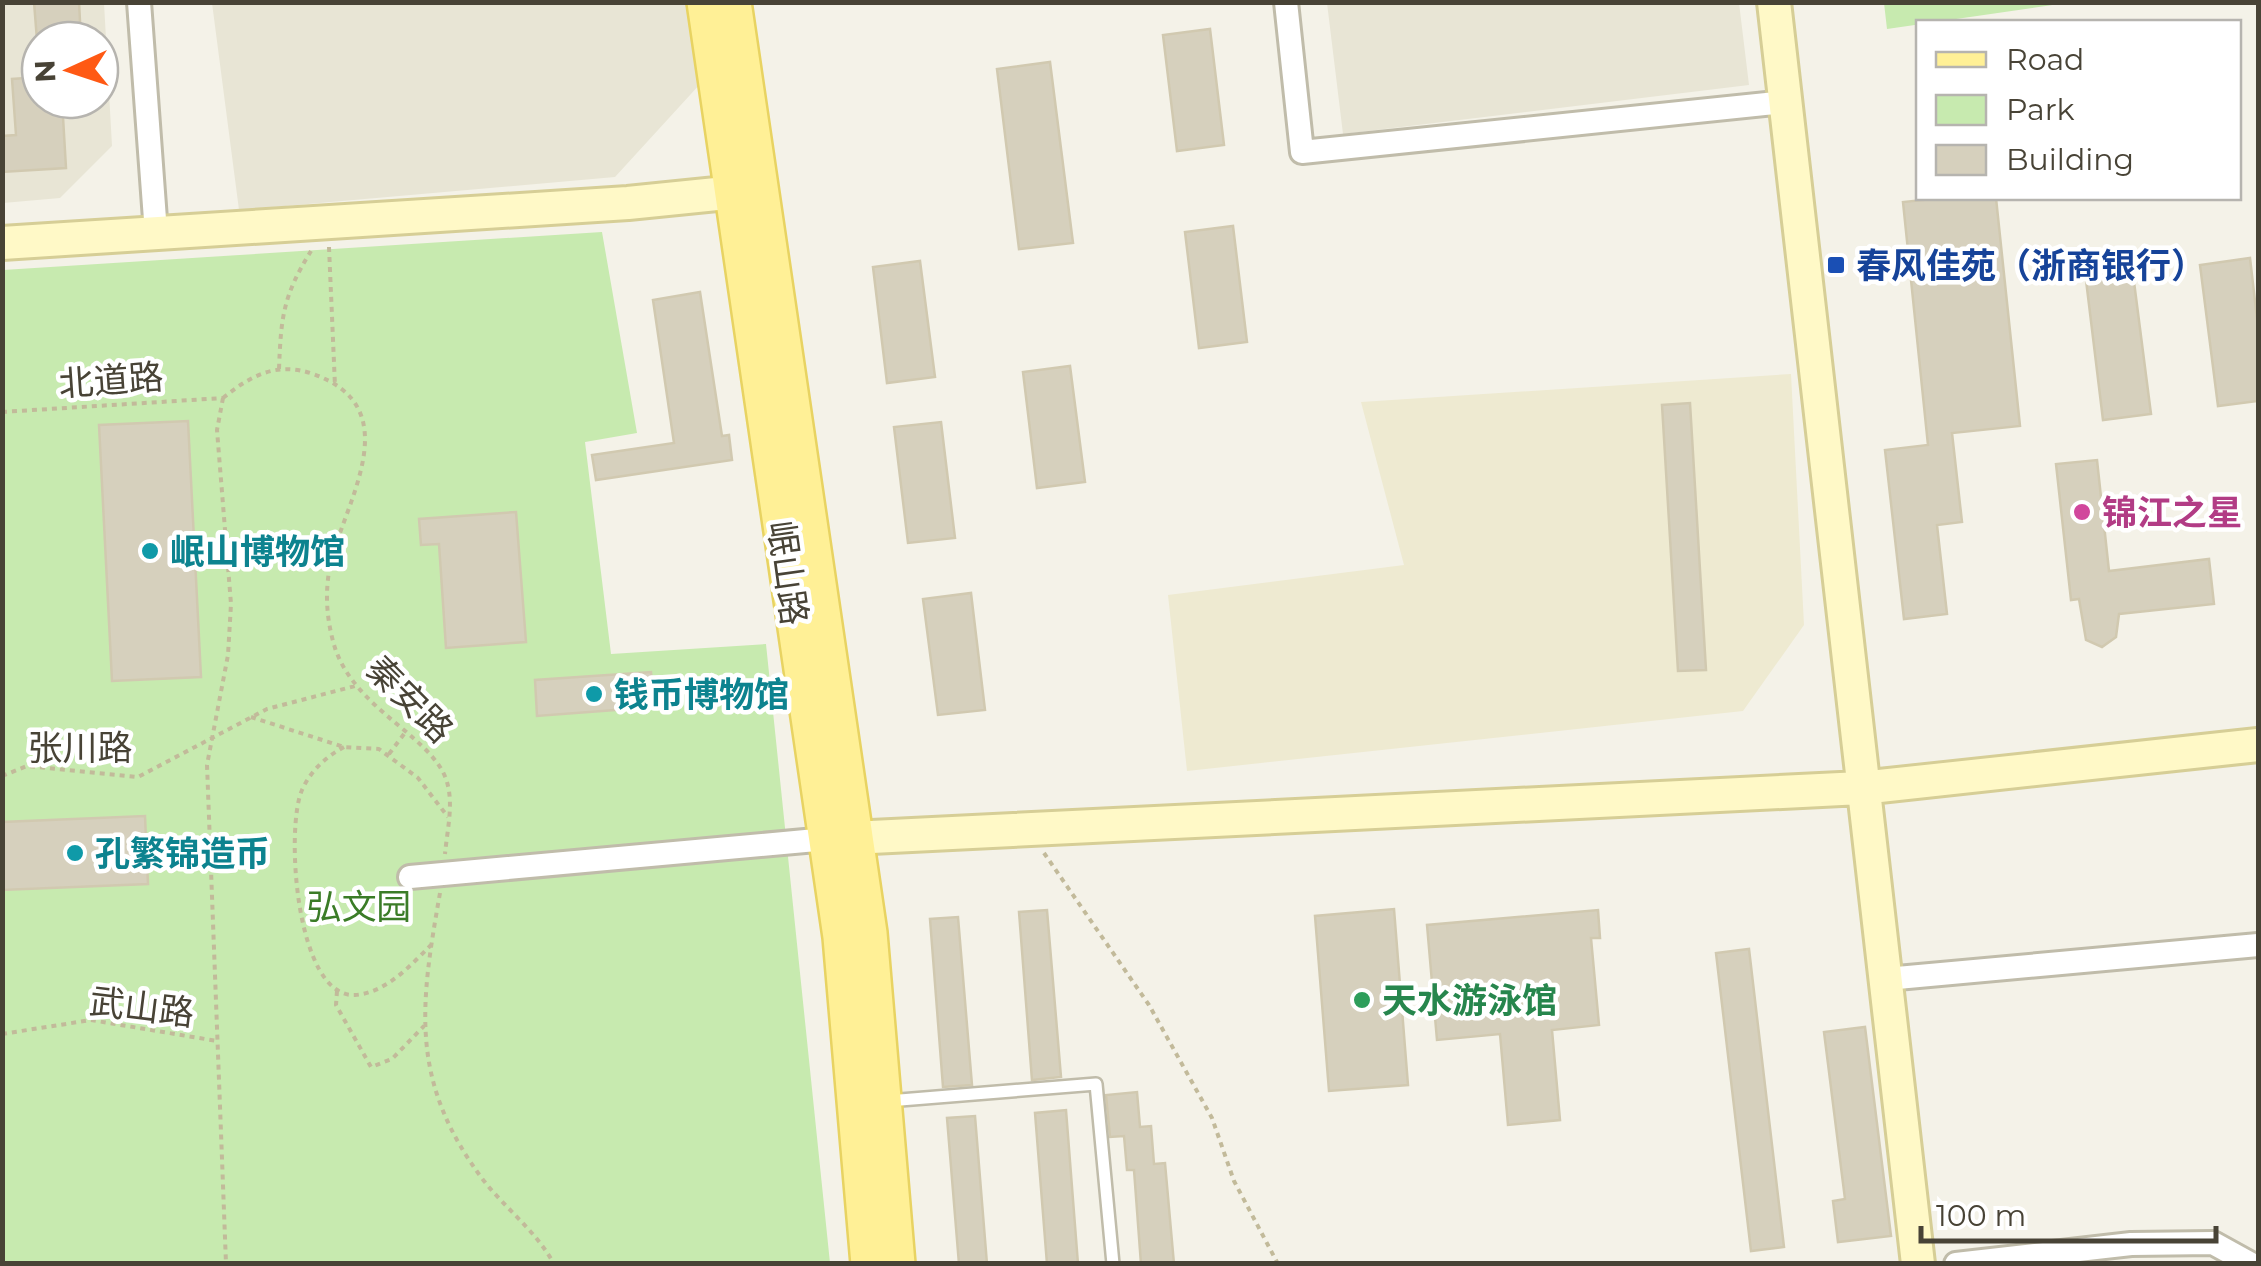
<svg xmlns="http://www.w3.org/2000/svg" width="2261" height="1266" font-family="Montserrat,'Noto Sans SC',sans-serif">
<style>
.residential{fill:#e8e5d5;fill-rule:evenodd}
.education{fill:#eeead1}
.green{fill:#c7eaaf}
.building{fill:#d6d0bd;stroke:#d1c9b0;stroke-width:2.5}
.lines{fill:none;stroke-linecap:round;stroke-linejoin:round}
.lane-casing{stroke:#c0bcaa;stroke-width:16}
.street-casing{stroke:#c0bcaa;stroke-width:28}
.secondary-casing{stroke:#d6ce96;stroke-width:38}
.primary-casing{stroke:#e8d362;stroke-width:40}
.path{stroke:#c2ba9a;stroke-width:4;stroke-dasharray:5 5;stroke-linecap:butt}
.lane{stroke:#fff;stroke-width:11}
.street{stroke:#fff;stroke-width:22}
.secondary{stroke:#fff9c7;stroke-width:32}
.primary{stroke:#fff096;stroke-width:35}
.transit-dot{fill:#1a4fb4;stroke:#fff;stroke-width:4}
.hotel-dot{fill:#d1479c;stroke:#fff;stroke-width:4}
.culture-dot{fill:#0f9aa8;stroke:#fff;stroke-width:4}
.leisure-dot{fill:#2e9e5b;stroke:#fff;stroke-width:4}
.labels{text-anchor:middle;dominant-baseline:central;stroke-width:9;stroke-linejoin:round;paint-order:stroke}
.transit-label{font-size:35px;font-weight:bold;fill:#164399;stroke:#fff;text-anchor:start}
.street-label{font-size:35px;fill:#484336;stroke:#fff}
.hotel-label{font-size:35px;font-weight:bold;fill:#b23c85;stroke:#fff;text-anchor:start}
.culture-label{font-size:35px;font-weight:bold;fill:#0d838f;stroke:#fff;text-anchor:start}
.park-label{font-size:35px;fill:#3b7c27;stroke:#fff}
.leisure-label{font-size:35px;font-weight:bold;fill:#27864d;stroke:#fff;text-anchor:start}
</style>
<rect width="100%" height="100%" fill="#f4f2e8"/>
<path class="residential" d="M3,3h101l8,143 -52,52 -57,5zM40,40h60v60h-60z
M212,3h475l14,80 -86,94 -376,33z
M1327,3h412l10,82 -406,49z"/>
<path class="education" d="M1791,374l13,251 -61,86 -556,60 -19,-176 236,-30 -43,-163z"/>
<path class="green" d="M1884,3v-1l182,1 -179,26z
M602,232l35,201 -52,9 26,212 155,-10 64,619 -827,1v-994z"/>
<path class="building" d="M34,2h45l2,38h-44z
M1210,29l14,116 -47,6 -14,-116z
M1050,62l23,181 -54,6 -22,-180z
M40,77v23h22l4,68 -64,4v-36l14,-1 -4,-56z
M1942,198h54l24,228 -68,7 10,89 -25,3 10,89 -43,5 -19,-169 43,-5 -25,-243z
M1233,226l14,116 -48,6 -14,-116z
M2250,258l8,69v74l-40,5 -18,-141z
M920,261l15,116 -48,6 -14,-116z
M2133,274l18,140 -48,6 -17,-140z
M700,292l22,144 7,-1 3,25 -136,20 -4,-25 82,-12 -21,-143z
M1070,366l15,116 -48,6 -14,-116z
M1690,403l16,267 -28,1 -16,-266z
M188,421l13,256 -89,4 -13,-256z
M941,422l14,116 -47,5 -14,-116z
M2097,460l12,111 100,-12 5,45 -95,10 -3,23 -14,10 -16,-7 -7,-41 -8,1 -15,-136z
M516,512l10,130 -80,6 -7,-104 -18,1 -2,-26z
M971,593l14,117 -47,5 -15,-116z
M651,672l3,35 -117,9 -2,-36z
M145,816l3,68 -146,6v-68z
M1394,909l14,176 -79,6 -14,-175z
M1047,910l14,167 -29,3 -13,-168z
M1598,910l2,28h-9l8,87 -47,5 8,90 -52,5 -8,-91 -63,6 -10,-115z
M958,917l14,168 -29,2 -13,-168z
M1749,949l35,298 -33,4 -35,-298z
M1865,1027l26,209 -53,6 -5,-41 12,-2 -21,-167z
M1137,1092l3,35 11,-1 3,38 11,-1 9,101h-33l-7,-94h-7l-3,-34 -14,1 -4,-42z
M1066,1110l12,154h-31l-12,-151z
M975,1116l12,148h-28l-12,-146z"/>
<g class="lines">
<defs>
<path id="lane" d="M888,1101l208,-17 17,180"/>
<path id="street" d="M139,2l17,231
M1286,2l16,150 483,-50
M410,877l417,-38
M1886,979l372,-34
M1956,1264l175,-20 82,-1 38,21"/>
<path id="secondary" d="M1774,2l144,1262
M2,243l626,-40 128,-13
M831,839l1030,-51 397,-43"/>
<path id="primary" d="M705,2l136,935 28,327
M733,2l136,931 28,331"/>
</defs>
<use href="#lane" class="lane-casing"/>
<use href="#street" class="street-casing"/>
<use href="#secondary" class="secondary-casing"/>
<use href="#primary" class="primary-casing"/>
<path class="path" d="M329,247l6,139
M279,369c2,-52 4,-73 32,-118
M223,398c27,-22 54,-37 90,-24 94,33 35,123 19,184 -8,30 -6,61 3,90 22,65 103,90 113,138 5,21 -1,46 -3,68
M223,398l-6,32 14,174 -3,51 -21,110 19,499
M2,412l221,-14
M251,717l93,30 35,2 39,29 30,39
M344,747c-18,10 -33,23 -42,43 -17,39 -6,208 53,205 31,-2 56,-30 76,-50
M389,754l15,-20
M2,776l25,-10 111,11 129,-68 88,-23
M1044,853l105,152 63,113 22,63 44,83
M440,893c-20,113 -31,189 44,288 22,28 52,50 70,83
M337,991l-1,14 35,62 21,-8 32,-33
M2,1034l89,-14 126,21"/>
<use href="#lane" class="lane"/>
<use href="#street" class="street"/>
<use href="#secondary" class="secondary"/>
<use href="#primary" class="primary"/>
</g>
<rect class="transit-dot" x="1826" y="255" width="20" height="20" rx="5"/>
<circle class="hotel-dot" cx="2082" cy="512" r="10"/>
<g class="culture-dot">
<circle cx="150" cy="551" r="10"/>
<circle cx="594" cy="694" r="10"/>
<circle cx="75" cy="853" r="10"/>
</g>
<circle class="leisure-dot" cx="1362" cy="1000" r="10"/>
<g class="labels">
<g class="transit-label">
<text x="1856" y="265">春风佳苑（浙商银行）</text>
</g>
<g class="street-label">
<text transform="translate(111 380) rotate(-4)">北道路</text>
<text transform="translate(788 573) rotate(82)">岷山路</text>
<text transform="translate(410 699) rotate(45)">秦安路</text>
<text x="80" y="747">张川路</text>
<text transform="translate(142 1007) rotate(7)">武山路</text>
</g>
<g class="hotel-label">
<text x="2102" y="512">锦江之星</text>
</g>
<g class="culture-label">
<text x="170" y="551">岷山博物馆</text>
<text x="614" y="694">钱币博物馆</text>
<text x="95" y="853">孔繁锦造币</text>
</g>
<g class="park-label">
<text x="359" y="906">弘文园</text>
</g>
<g class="leisure-label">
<text x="1382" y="1000">天水游泳馆</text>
</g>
</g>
<rect width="2261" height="1266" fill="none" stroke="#484336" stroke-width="10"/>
<rect x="1916" y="20" width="325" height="180" fill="#ffffff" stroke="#b6b4af" stroke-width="2.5"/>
<rect x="1936" y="52" width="50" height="15" fill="#fff096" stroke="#b6b4af" stroke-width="2.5"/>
<text x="2006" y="70" font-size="30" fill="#484336">Road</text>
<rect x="1936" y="95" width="50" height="30" fill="#c7eaaf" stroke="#b6b4af" stroke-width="2.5"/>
<text x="2006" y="120" font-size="30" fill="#484336">Park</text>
<rect x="1936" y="145" width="50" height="30" fill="#d6d0bd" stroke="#b6b4af" stroke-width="2.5"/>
<text x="2006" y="170" font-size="30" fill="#484336">Building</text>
<g transform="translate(70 70) rotate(267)"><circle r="48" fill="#ffffff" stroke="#b6b4af" stroke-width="2.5"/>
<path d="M0-8L18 38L0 25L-18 38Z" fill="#ff5914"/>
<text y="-15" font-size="28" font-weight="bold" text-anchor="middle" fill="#484336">N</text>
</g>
<path d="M1921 1226v15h295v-15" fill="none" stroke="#484336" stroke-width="5"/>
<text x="1936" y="1226" font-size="30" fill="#484336" stroke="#ffffff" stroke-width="8" paint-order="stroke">100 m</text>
</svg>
